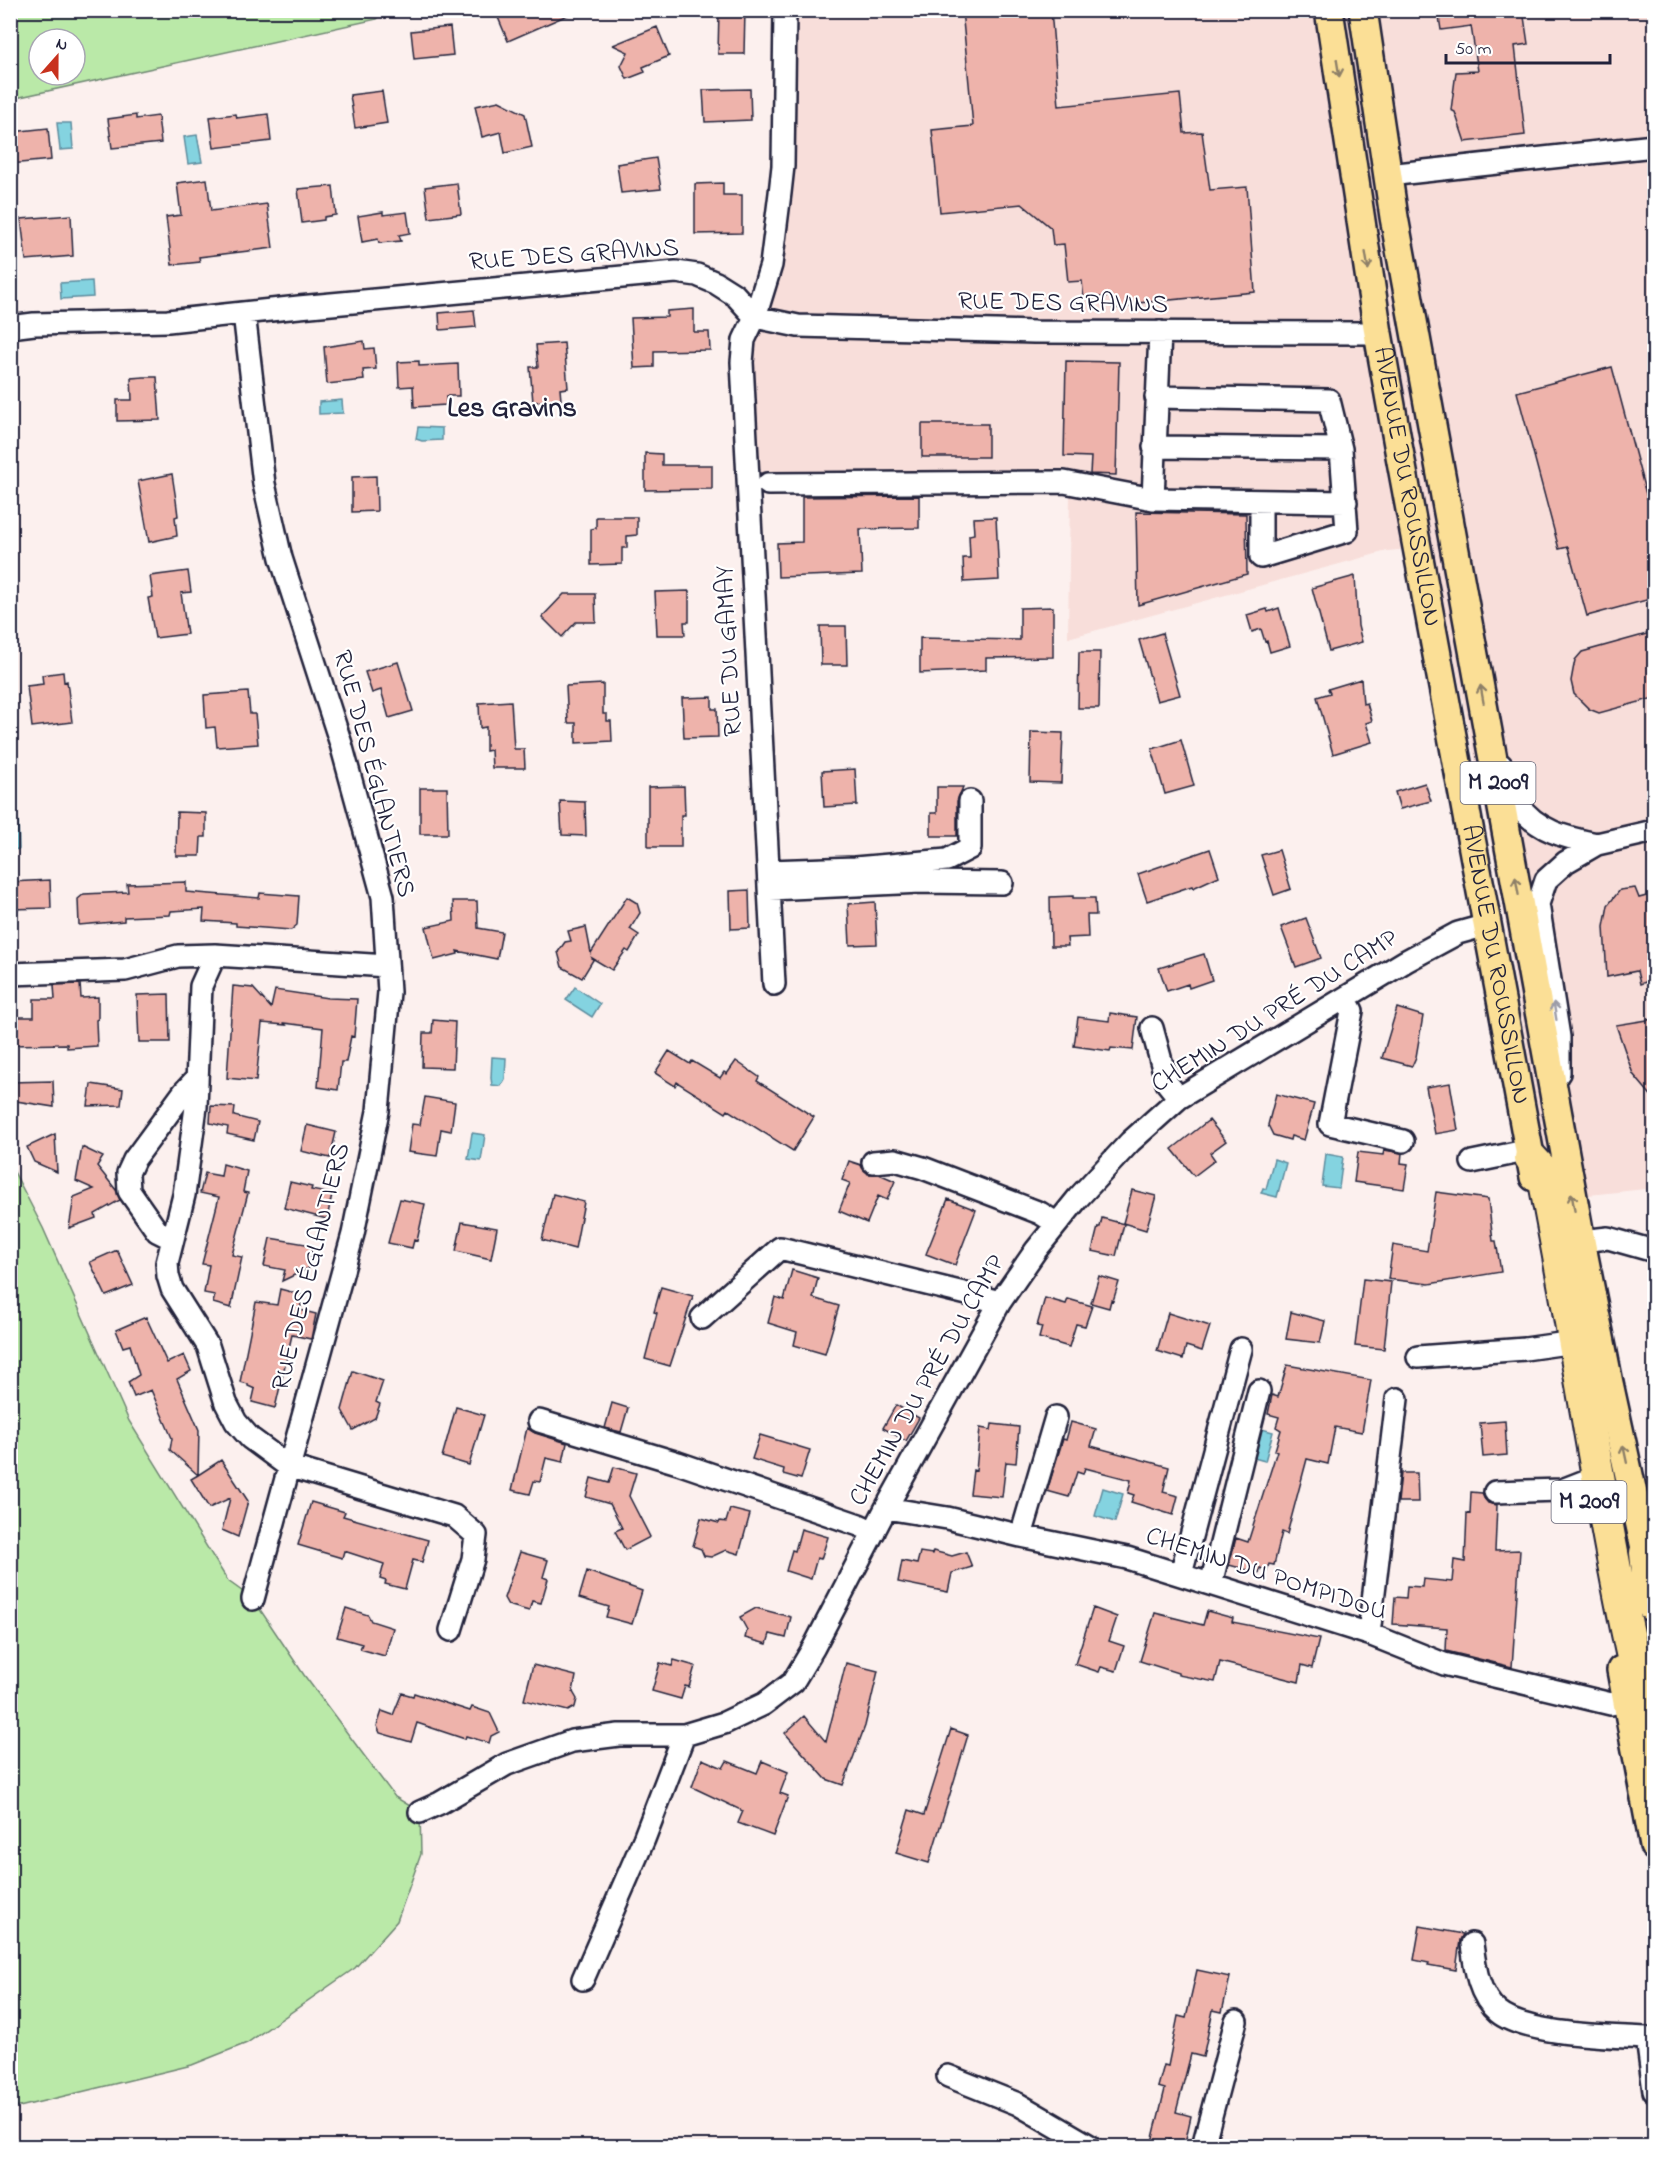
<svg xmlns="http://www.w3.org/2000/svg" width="1665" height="2157" font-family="'Indie Flower',sans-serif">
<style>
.built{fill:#f8deda}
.green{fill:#bae9a8;stroke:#6e8672;stroke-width:1.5;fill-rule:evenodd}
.water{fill:#84d3e0;stroke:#5d8c9e;stroke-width:1.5}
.building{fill:#eeb3ab;stroke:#22223b;stroke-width:1.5}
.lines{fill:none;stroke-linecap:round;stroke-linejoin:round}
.minor-casing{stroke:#22223b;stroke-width:26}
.major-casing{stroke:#22223b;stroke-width:32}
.highway-casing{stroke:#22223b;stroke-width:36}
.minor{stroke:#fff;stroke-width:21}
.major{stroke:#fbdf96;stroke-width:27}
.highway{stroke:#fbdf96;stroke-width:32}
.oneway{stroke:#8e8068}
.oneway2{stroke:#9c9ca7}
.labels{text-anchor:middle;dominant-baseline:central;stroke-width:4.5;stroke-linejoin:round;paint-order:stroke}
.shield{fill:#fff;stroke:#646476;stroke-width:1.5}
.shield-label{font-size:24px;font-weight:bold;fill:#22223b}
.street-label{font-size:26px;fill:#22223b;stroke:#fff}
.quarter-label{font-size:28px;font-weight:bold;fill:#22223b;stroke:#fff}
</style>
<rect width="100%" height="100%" fill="#fcf0ee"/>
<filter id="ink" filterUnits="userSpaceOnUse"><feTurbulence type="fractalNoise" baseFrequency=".0167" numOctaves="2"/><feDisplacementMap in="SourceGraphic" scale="12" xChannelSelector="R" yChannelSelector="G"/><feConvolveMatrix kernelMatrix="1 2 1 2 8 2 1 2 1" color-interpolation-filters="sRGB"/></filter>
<g filter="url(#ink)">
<path class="built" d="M785,11h869v1177l-102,11 -56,-333 -64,-319 -45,4 -319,87 2,-148h-322l-6,-128 29,-97z"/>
<path class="green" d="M376,10l1,9 -366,80v-88zM39,39h36v36h-36z
M10,1164l33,64 86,193 99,160 25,18 51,76 91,122 25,15 1,42 -24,67 -42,47 -108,75 -55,22 -181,44z"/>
<path class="water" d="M57,123h14l2,26 -13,1z
M197,135l5,27 -14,2 -4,-27z
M92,281l1,16 -32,2 -1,-16z
M342,400l1,13 -24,1v-12z
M418,427l24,1v12l-20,1 -6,-2z
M18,820l1,29 -8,1v-29z
M575,987l25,17 -8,13 -26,-17z
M492,1057l14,1 -1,21 -4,7 -9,-1 -1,-7z
M472,1133l13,2 -4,26 -13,-2z
M1326,1154l17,3 -4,31 -17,-2z
M1274,1159l12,4 -9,34 -16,-4 2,-5 3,1z
M1258,1428l15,4 -8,29 -15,-4z
M1103,1488l20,6 -8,28 -20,-6z"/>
<path class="building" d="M507,10h72l-71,31 -11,-26z
M719,10h26l-1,44h-26z
M962,10h89l8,96 121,-12 4,39 18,-1 8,58 37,-3 8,105 -117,11v3l-25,3 -2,-13 -27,3 -2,-18 -14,1 -4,-38 -11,1 -2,-17 -29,-24 -82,8 -8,-82 41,-4z
M1438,10h85l5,34 -13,2 10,89 -60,7 -10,-30 -4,-2 5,-38 22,-1 -7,-45 -30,4z
M450,27l3,28 -39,4 -3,-28z
M657,27l12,29 -26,11 2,5 -18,7 -6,-13 7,-14 -15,-7z
M750,89l1,31 -46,2 -2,-32z
M382,91l5,32 -32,5 -5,-33z
M499,101l26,13 7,33 -27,6 -4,-21 -19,5 -7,-31z
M236,114l1,4 31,-4 3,27 -57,7 -4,-31z
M136,115v4l22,-3 3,27 -49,5 -4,-29z
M48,128l3,32 -41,4 2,-32z
M656,158l5,31 -40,4 -4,-29z
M207,179l4,32 56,-7 6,44 -74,9 1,5 -28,3 -6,-48 15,-2 -4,-32z
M457,183l4,31 -32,4 -4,-31z
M723,183v12h19v38l-47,1v-50z
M333,186l3,29 -12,2v3l-22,3 -4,-34z
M383,212v3l24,-3 3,21 -11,2 2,6 -22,2 -1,-4 -16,3 -4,-26z
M71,215l2,41 -47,4 -5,-41z
M694,309v23h15l1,18 -56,1v16l-20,1 -3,-50 36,-1v-6z
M474,310l2,17 -36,3 -1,-17z
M364,341l1,8 9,-1 2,21 -13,1 1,10 -37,4 -3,-37z
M564,343l4,45 -8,1 1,11 -28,2 -3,-35h8l-2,-22z
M419,361v5l39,-2 1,32h-13v9l-32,2 -1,-21 -14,1 -1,-25z
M1066,361l53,1 -3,113 -26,-1 1,-17 -27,-1z
M1612,367l35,131 7,-2v102l-67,18 -19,-69 -9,2 -42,-157z
M144,377h13l3,43 -43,1v-21h15l-1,-22z
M922,424h66v33h-66z
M645,453l17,1v11h50v24l-67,1z
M172,474l4,26 2,16 -3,1 2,19 -28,6 -11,-61z
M376,476l1,35 -25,1v-35z
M919,496v32l-59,1 2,45 -84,3 -1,-34 25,-1v-45z
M1136,512l110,2 1,60 -109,31z
M596,517h41v18l-10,1v12h-5v16l-31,1v-36l5,-1z
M996,517l3,63 -35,2 -1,-24h7l-1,-23 5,-1 -1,-16z
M188,571l3,21 -10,1 6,41 -32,4 -7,-40 5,-1 -3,-21z
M1355,576l3,50 4,16 -33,9 -17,-63z
M689,591v31h-5l1,13h-28l-2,-43z
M564,594h31l1,28h-20l-14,15 -20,-20z
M1053,607v50l-67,1v12l-66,3v-35l100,2v-32z
M1279,608l11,38 -20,6 -3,-11 -2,1 -4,-13 -9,3 -5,-17 20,-6 1,3z
M820,626h26l1,39h-26z
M1654,632v66l-55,15 -10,-4 -15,-15 -3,-13 2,-11 2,-10 7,-8z
M1162,633l18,62 -23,6 -18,-61z
M1079,652h21l-1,56h-21z
M398,662l15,49 -24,7 -8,-28 -9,3 -7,-21z
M63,672l1,10 3,-1 5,41 -40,5 -5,-41 16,-2 -1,-9z
M1361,679l2,25 4,-1 5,18 -6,2 6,19 -39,12 -16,-57 13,-4 -2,-4z
M603,684v30h4v7h4l1,20 -36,2v-20h-8l-2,-37z
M248,692l2,22h5l3,30 -41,3 -2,-20 -9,1 -2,-33z
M712,697v12h5l1,28 -34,1 -2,-40z
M511,701l3,48h10l1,19h-33l-1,-18 -5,1v-24l-6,1 -1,-25z
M1031,732l32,1 -2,50 -31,-1z
M1181,740l13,46 -29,8 -13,-45z
M855,769l2,36 -33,2 -2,-36z
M1425,783l6,18 -31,8 -5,-17z
M684,786l1,29h-4v32h-33v-60z
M937,787h26l-6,14v35h-26v-23h6z
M420,788h27l1,46h-28z
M560,801l25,1 1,34 -24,-1z
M177,812l29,1v24h-5l-1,19h-24z
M1210,849l9,27 -26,12 -1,-2 -45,15 -9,-27z
M1279,850l12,39 -17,6 -13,-40z
M50,880l1,28 -41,1v-27z
M186,882v10l73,6 1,-5 39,3 -2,29 -6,5 -55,-4v-3l-33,-2 1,-12 -33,2 -1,4 -46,2v4l-45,4 -1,-26 6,-5 44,-2 -1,-8z
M1635,888l4,10 15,-4v85l-14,5 -3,-13 -30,6 -3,-50 4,-22 12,-15z
M749,890l1,38 -19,1 -1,-38z
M1073,896v2h22l1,17h-9l1,22 -21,1 1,8h-17l-1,-49z
M627,897l10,6 3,10 -10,16 9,6 -10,17 -3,-2 -14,20 -20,-12 1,2 -11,18 -20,-11 -4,-15 7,-10 6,-1 -3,-10 18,-4 5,26z
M453,901h24l1,27 24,4 -5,27 -40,-8 1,3 -24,6 -8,-33 28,-6z
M875,902l2,42 -27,1 -2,-41z
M1306,918l15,40 -25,9 -15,-40z
M1204,954l8,26 -23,8 -1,-4 -21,7 -8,-23z
M80,984l1,14 17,-1v22l-2,1 1,26 -30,2v-4l-57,1v-28h24v-18h21l-1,-14z
M233,986l20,2 18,20 4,-18 53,8 29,1 -3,38 -3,-1 -5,26h-5l-3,28 -20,-3 5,-59 -39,-5 2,2 -24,-2 -6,58 -29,-3z
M169,994l1,48h-31l-2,-47z
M1397,1008l26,8 -7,41 -4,9 -30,-8z
M1110,1013l27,4 -4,33 -22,-2 -1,3 -36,-5 4,-29 31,4z
M1654,1019v80l-21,-25 -17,-49z
M433,1020l22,2 -2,46 -31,-1 1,-34h9z
M669,1051l21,13 2,-3 28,17 4,-6 3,2 9,-13 23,16 -2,4 57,36 -21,34 -65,-41 -2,3 -49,-31 -2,4 -20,-13z
M53,1081l1,26 -44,-7v-18z
M1450,1083l8,47 -23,4 -9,-47z
M91,1084l32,5 -2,16 -33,1z
M1276,1094l38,10 -10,36 -13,-4 -1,4 -17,-5 -5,-10z
M425,1097l30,5 -4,29 -10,-2 -4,27 -29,-4 4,-28 8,1z
M211,1106l24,1 -1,9 24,6 -4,18 -27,-6 1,-7 -18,-4z
M1209,1120l17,21 -16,12 5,7 -21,16 -22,-27z
M307,1125l29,7 -6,26 -29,-7z
M55,1134l2,38 -23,-10 -7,-15z
M82,1147l21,10 -6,9 19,24 4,10 -25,14 1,4 -27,10 5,-31 20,-8 -18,-8z
M1384,1150l18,3 -1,10 7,1 -4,25 -50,-7 4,-30 25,3z
M849,1161l12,4 7,9h11l16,7 -8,19 -9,-4 -11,27 -28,-12 11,-28 -8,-3z
M223,1164l24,7 -4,21 5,1 -16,62 10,2 -11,51 -18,-5 2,-8 -11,-2 5,-28 -7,-1 17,-67 -19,-4 5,-20 16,3z
M290,1182l22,5 -1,3 21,4 -5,25 -43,-11z
M1132,1190l24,6 -10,34 -23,-7z
M1436,1192l52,7 5,42h3l5,31 -72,12 -41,-5 5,-34 34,6z
M553,1194l31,8 -9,47 -33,-9z
M400,1199l25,5 -8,37 -3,-1 -2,8 -24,-5z
M948,1199l28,11 -21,55 -29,-11z
M1102,1218l22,6 -8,32 -24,-5 6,-24h2z
M462,1222l35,6 -6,31 -35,-8z
M270,1238l42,7 -3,23 -27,13 3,-11 -21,-4z
M117,1250l16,35 -27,11 -16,-34z
M792,1270l26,8 -5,20 26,8 -14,48 -31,-9 3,-13 -29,-9 7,-26 9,3z
M1099,1276l20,6 -6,19 -2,-1 -2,8 -18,-5z
M1363,1279l28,3 -7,67 -29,-3z
M661,1287l32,9 -23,70 -25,-7 12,-46 -3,-1z
M280,1289l23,6 -3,15 16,4 -5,25 -19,-4 -17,73 -23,-6 3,-13 -7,-3v-2l-8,-2 16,-80 21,3z
M1045,1298l21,6 2,-5 24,7 -7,20 -9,-2 -7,23 -30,-9 3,-11 -5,-1z
M1291,1312l34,9 -5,22 -34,-4z
M1168,1313l42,13 -8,25 -16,-5 -3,13 -26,-8z
M146,1317l21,46 17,-8 7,16 -14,8 22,51 -1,45 23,-15 27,41 -10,36 -16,-7 8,-32 -21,10 -18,-29 7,-4 -28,-25 2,-12 -21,-48 -17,7 -6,-15 11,-7 -9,-30 -7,2 -7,-17z
M1287,1365l84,15 -9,52 -27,-5 -7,37 -21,-5 -20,75 -5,-2 -8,33 -5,-1 -2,6 -7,-2 -1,5 -30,-8 7,-27 12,4 29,-91 -2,-1 6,-20 -5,-3 3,-10 -11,-3 4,-19 6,2z
M353,1371l30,10 -7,21 4,2 -5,14 -22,12 -11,-20z
M612,1403l16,5 -7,24 -16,-4z
M896,1405l23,13 -13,23 -23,-13z
M456,1407l28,8 -15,50 -27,-8z
M1505,1421l2,34 -24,2 -3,-34z
M1071,1422l25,7 -5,17 78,21 -6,25 15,4 -5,19 -42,-13 3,-7 -6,-2 3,-13 -46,-12 -2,6 -6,-2 -8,25 -22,-6 16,-52 3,1z
M992,1424l27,3 -3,36 -10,-1 -4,35 -32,-3 3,-24 3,1 4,-43 11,2z
M527,1428l8,5 32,10 -4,19 -17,-4 -6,24 -6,-1 -4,13 -18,-4z
M760,1435l50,15 -9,29 -18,-5 1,-5 -32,-10z
M614,1467l22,6 -7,23 21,41 -25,13 -10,-19 7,-3 -12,-24 -24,-7 5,-19 18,5z
M1401,1473h16l1,29h-20z
M1471,1492l11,1 2,5 4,5 9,2 -2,46 25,-1 -8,117 -66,-16 1,-23 -54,-4 2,-27 11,1 1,-12 15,1 1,-8 29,3 2,-22 11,2 2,-49 3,1z
M311,1502l34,10 -2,4 85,24 -6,22 -9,-2 -8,29 -20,-5 1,-3 -6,-2 4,-15 -40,-13 -2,7 -44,-13z
M730,1509l20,5 -11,40 -13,-4 -15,7 -7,-1 -3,-7 -8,-3 8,-28 18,5 1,-2 6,1z
M801,1529l27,8 -7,22 -4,-1 -6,21 -25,-8 6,-21 3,1z
M933,1551l19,5 14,-4 6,15 -20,6 -4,19 -50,-10 4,-21 15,3 3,-12 12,2z
M520,1552l28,8 -5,17 5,2 -7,24 -9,-2 -3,10 -21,-6 -4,-7z
M587,1571l55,20 -10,33 -26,-7 3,-10 -30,-9z
M346,1608l22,7 3,6 22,7 -8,28 -25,-7 2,-5 -25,-7z
M756,1608l35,9 -5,21 -16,-4 -3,10 -22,-6 2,-8 -7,-13z
M1093,1608l24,9 -8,24 15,5 -8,25 -15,-4 -2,5 -24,-8z
M1207,1611l26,7 -1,4 87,17 -7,29 -10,-3 -3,17 -79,-20 -5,20 -37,-7v-2l-38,-12 15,-48 48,12z
M674,1660l21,6 -6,21 -4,-1 -4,13 -29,-8 8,-28 12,3z
M846,1663l32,8 -13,55 -22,59 -17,-6 -41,-46 19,-17 22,26z
M533,1665l43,11 -3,16 4,7 -2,8 -7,4 -44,-11z
M402,1693l11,3 1,-3 56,18 2,-4 18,6 9,19 -8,4 -2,7 -23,-7 -1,3 -48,-16 -6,19 -31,-9 -3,-7 5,-15 11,4z
M951,1729l17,6 -39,128 -33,-10 13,-43 15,5z
M702,1759l21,9 4,-7 30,12 5,-12 26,11 -8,21 8,3 -15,40 -35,-13 5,-12 -51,-24z
M1420,1926l43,8 -3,6 -4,30 -28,-5 1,-2 -15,-3z
M1197,1970l33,7 -8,35 -9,-2 -10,47 -12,-3 -15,58 15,4 -6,27 -16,-3 -1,6h-17l14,-57 -7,-2 6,-22 4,1 10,-50 8,2z"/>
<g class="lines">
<defs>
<path id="minor" d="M1388,175l266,-29
M244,313l20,171 17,74 60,186 42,153 6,95 -11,119 -25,123 -100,365
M10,327l24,-3 134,-3 131,-14 377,-35 21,3 19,8 19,12 20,22 43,9 236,6 344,1
M1156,397l173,3 12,49 6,82 -86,26v-56
M1154,447l187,2
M768,484l296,-2 89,17 193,3
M1153,499l7,-167
M1501,765c6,12 10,28 17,39 18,27 49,34 79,40
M769,871l86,-3 92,-8 23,-12v-47
M770,889l151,-7 81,1
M387,966l-172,-11 -14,31 -5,121 -12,88 -17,68 1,13 4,13 36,57 18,57 10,19 14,16 38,28 166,50 22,19 -3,24 -22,71
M10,974l115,-4 53,-14 37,-1
M774,984l-32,-622 2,-22 11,-23 16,-52 9,-72 3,-27 2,-156
M1345,998l7,13 -22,113 73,17
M1152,1028l15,55 12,15
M1559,1073v-36l-21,-133 8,-24 20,-18 31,-18 57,-13
M873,1162l22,-2 28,8 117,45 16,10
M1472,1162l58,-12
M173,1239l-16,-8 -28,-40 -1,-18 6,-13 50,-68 13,-14
M1581,1241l27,-3 46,13
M702,1318l78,-70 220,54
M1418,1357l107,-8 35,-5
M539,1421l139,42 181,62 15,7
M1495,1492l67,-2 23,-9
M886,1508l61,10 74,18 106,22 242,76 75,30 167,40 16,-3
M1021,1536l35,-119
M1181,1574l60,-225
M1211,1584l48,-193
M1369,1634l28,-235
M420,1812l20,-9 67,-39 65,-23 47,-6h65l40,-12 40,-19 29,-22 21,-35 72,-139 114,-206 36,-52 42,-52 52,-56 49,-44 227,-137 52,-28 29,-8
M1472,1944c3,23 6,51 26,68 27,23 112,24 149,26l7,53
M583,1979l61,-140 40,-104
M948,2076l70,28 72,42
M1203,2146l33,-125"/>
<g id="major">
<path id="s1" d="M1329,10l49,323 20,112 136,732"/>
<path d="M1363,10l31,207 187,1024 28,142 37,170 8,18"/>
<path d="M1621,1670l33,176"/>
</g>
<path id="highway" d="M1531,1158l12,13c11,58 22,116 32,174 24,135 45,269 79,401
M1646,1553l4,37 4,16"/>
</defs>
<use href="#minor" class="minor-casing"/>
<use href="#major" class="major-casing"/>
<use href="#highway" class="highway-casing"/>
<use href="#minor" class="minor"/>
<use href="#major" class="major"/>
<use href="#highway" class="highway"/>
</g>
<defs><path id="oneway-shaft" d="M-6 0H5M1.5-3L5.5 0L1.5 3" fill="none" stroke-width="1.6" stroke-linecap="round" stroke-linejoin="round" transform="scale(1.5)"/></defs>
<g class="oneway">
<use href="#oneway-shaft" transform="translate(1338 68) rotate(81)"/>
<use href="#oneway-shaft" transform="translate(1367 261) rotate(81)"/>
<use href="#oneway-shaft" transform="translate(1482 694) rotate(-100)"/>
<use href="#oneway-shaft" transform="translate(1517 886) rotate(-100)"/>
<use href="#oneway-shaft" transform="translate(1573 1202) rotate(-100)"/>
<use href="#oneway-shaft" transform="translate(1625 1454) rotate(-102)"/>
</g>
<use class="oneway2" href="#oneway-shaft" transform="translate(1555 1011) rotate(-99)"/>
</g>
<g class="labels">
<g class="shield">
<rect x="1460.5" y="762" width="75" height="42" rx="4.5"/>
<rect x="1551.5" y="1481" width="75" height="42" rx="4.5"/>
</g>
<g class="shield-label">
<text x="1498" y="783">M 2009</text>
<text x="1589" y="1502">M 2009</text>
</g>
<g class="street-label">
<text transform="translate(574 256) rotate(-4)">RUE DES GRAVINS</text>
<text transform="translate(1063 304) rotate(1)">RUE DES GRAVINS</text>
<text stroke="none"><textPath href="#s1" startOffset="483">AVENUE DU ROUSSILLON</textPath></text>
<text transform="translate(730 651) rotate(-93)">RUE DU GAMAY</text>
<text transform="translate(373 774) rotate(75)">RUE DES ÉGLANTIERS</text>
<text stroke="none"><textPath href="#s1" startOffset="969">AVENUE DU ROUSSILLON</textPath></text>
<text transform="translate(1275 1012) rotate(-32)">CHEMIN DU PRÉ DU CAMP</text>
<text transform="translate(312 1267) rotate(-76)">RUE DES ÉGLANTIERS</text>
<text transform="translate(928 1381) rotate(-60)">CHEMIN DU PRÉ DU CAMP</text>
<text transform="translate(1266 1575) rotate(18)">CHEMIN DU POMPIDOU</text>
</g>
<g class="quarter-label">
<text x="512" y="409">Les Gravins</text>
</g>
</g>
<rect width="1665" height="2157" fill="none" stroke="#fff" stroke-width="36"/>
<rect x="18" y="18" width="1629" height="2121" fill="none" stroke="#22223b" stroke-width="2" filter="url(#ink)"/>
<g transform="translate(57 57) rotate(21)"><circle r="28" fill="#ffffff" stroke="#a7a7b1" stroke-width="1.5"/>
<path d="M0-4.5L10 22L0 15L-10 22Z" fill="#c8321e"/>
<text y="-9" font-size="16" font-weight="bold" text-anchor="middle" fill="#22223b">N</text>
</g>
<path d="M1446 54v9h164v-9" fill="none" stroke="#22223b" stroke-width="3"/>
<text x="1455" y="54" font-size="18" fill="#22223b" stroke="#ffffff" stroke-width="4.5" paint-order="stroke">50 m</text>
</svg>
